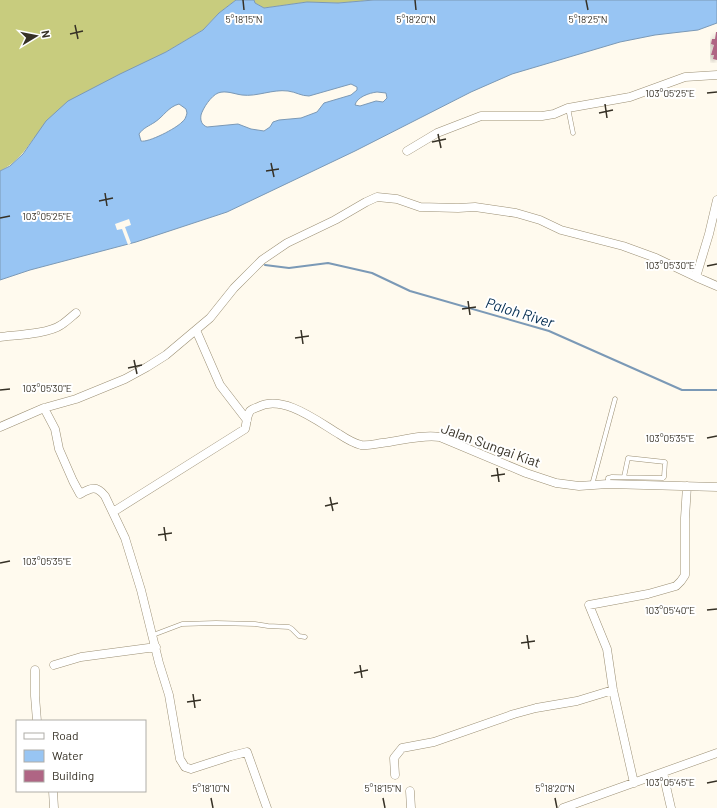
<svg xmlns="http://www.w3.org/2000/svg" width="717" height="808" font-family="Barlow,sans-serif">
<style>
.forest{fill:#c8cc7e}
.water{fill:#98c5f3;stroke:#7b99b6;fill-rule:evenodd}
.pier{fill:#fffaee}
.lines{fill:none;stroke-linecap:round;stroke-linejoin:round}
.stream{stroke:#7b99b6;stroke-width:2}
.building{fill:#af6584;filter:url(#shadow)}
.lane-casing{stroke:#9b8f74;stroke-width:5}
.street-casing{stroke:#9b8f74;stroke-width:9}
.lane{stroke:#fff;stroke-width:4}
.street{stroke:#fff;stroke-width:8}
.ticks{fill:none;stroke:#363126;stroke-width:1.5}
.labels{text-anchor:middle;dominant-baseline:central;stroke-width:4;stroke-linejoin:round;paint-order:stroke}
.street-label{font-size:14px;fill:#363126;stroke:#fff}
.water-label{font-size:15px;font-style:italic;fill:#032d51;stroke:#fff}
.ticks-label{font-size:10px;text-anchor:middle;fill:#363126;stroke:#fff;stroke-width:4;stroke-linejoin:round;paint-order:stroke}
</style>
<defs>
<filter id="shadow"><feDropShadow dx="-2" dy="2" stdDeviation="2" flood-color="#0004"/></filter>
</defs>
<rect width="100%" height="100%" fill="#fffaee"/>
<path class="forest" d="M0,0h236l-17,13 -16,17 -37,22 -132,86c-10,14 -18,25 -34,33z
M254,0h120l-36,3 -31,-1 -43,6 -9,-5z"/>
<path class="water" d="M236,0h18l1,3 9,5 43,-6 31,1 36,-3h343v23l-19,7 -43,5 -35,7 -108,32 -41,18 -116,59 -128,61 -91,30 -106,28 -30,10v-109l10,-5 13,-12 23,-33 22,-20 52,-27 46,-22 37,-22 16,-17zM351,84l6,3v3l-6,5 -27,8 -7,9 -16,6 -22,2 -6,2 -3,5 -6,4 -13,-2 -13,-5 -31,3c-5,-2 -7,-6 -6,-12 2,-7 10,-19 17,-22 8,-3 16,1 24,2 15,2 30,-6 46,-4 8,1 13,5 21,5zM377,92l9,1 1,5 -4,4 -7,-1 -16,5 -5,-1c2,-8 14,-12 22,-13zM179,104l7,5 1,4c-1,4 -2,7 -5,9 -5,6 -34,21 -41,19l-2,-7c4,-6 10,-8 16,-12 9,-6 13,-15 24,-18z"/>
<path class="pier" d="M129,219l2,6 -6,2 6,16 -3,2 -6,-16 -5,1 -2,-6z"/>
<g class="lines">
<path class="stream" d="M265,265l24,3 39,-5 44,10 38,18 139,40 133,59h35"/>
</g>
<path class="building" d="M716,32h1v28l-4,-1 1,-4h-3l3,-10 -3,-1 1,-5h3z"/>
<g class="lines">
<defs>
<path id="lane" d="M568,108l5,25
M608,484v-6l4,-1 51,1 1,-1 1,-15 -37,-4 -4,19
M592,485l23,-86
M153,635l29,-11 34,-1 39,1 13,2 21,1 3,2 7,7 6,1"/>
<path id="street" d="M407,151l30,-18 44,-17h61l12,-2 14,-6 62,-11 55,-20 32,-2
M696,277l13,-43 8,-34
M196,330l24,55 27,35
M0,337c16,-2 48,-3 61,-12 5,-3 10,-8 15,-12
M44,408l11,21 4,20 14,32 7,13c11,-6 16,-9 25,2l20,42 16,52 18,73 10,32 11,64 5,8 6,2 40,-13 16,-4 20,56
M0,427l44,-19 32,-9 49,-20 22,-12 19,-12 44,-37 24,-30 28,-28 25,-17 48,-23 31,-18 11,-5 20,2 23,8 38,1 17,-1 41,6 24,7 21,10 62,16 33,12 40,19 21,9
M113,512l132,-83c2,-6 1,-12 5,-18 2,-2 5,-3 8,-4 25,-13 59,14 81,27 6,4 14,9 22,11 7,1 14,-1 21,-2 18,-2 40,-9 58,-6l86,36 30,10 23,3 29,-2 109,3
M54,665l27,-8 75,-10
M35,670v26l2,25
M663,773l8,35
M395,775l-1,-17 8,-10 32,-6 80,-28 22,-6 41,-7 36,-11
M634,783l-21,-93 -6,-41 -18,-44 59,-11 28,-8 5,-5 4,-6v-57l2,-32
M53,791l1,17
M410,791l1,17
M563,808l154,-55"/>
</defs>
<use href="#lane" class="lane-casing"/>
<use href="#street" class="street-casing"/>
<use href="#lane" class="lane"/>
<use href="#street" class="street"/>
</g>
<path class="ticks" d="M243,0l1,10M415,0l1,10M586,0l2,10M75,25l3,14M70,34l13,-3M707,93l10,-1M605,104l2,14M599,113l14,-3M438,134l3,14M432,142l14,-3M271,163l3,14M266,171l13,-2M105,193l2,13M99,201l14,-3M0,218l10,-2M707,266l10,-2M468,301l2,14M462,309l14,-2M301,330l2,14M295,338l14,-2M134,360l3,14M128,368l14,-3M0,390l10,-1M707,438l10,-2M497,468l2,14M491,476l14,-2M330,497l3,14M325,506l13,-3M164,527l2,14M158,535l14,-2M0,563l10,-2M707,610l10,-1M527,635l2,14M521,643l14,-2M360,665l2,13M354,673l14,-3M193,694l2,14M187,702l14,-2M707,783l10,-2M211,798l2,10M383,798l2,10M555,798l2,10"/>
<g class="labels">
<g class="street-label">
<text transform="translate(491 445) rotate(20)">Jalan Sungai Kiat</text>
</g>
<g class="water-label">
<text transform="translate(520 312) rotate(17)">Paloh River</text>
</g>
</g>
<g class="ticks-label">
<text x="244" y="23">5°18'15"N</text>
<text x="416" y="23">5°18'20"N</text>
<text x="588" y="23">5°18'25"N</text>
<text x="670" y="97">103°05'25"E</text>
<text x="47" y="220">103°05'25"E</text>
<text x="670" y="269">103°05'30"E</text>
<text x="47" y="392">103°05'30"E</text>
<text x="670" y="442">103°05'35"E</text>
<text x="47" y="565">103°05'35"E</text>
<text x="670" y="614">103°05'40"E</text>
<text x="670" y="786">103°05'45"E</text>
<text x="211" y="792">5°18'10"N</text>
<text x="383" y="792">5°18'15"N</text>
<text x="555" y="792">5°18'20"N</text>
</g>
<rect x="16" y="720" width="130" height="72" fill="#ffffff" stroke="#afada8"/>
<rect x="24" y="733" width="20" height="6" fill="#ffffff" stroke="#afada8"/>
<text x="52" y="740" font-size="12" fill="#363126">Road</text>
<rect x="24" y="750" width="20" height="12" fill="#98c5f3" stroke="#afada8"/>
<text x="52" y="760" font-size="12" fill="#363126">Water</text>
<rect x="24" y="770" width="20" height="12" fill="#af6584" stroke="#afada8"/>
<text x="52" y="780" font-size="12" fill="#363126">Building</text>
<g transform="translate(36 36) rotate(80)" stroke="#ffffff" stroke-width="3" paint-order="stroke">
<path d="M0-3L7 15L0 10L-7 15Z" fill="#363126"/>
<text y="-6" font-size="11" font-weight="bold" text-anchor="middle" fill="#363126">N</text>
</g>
</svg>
